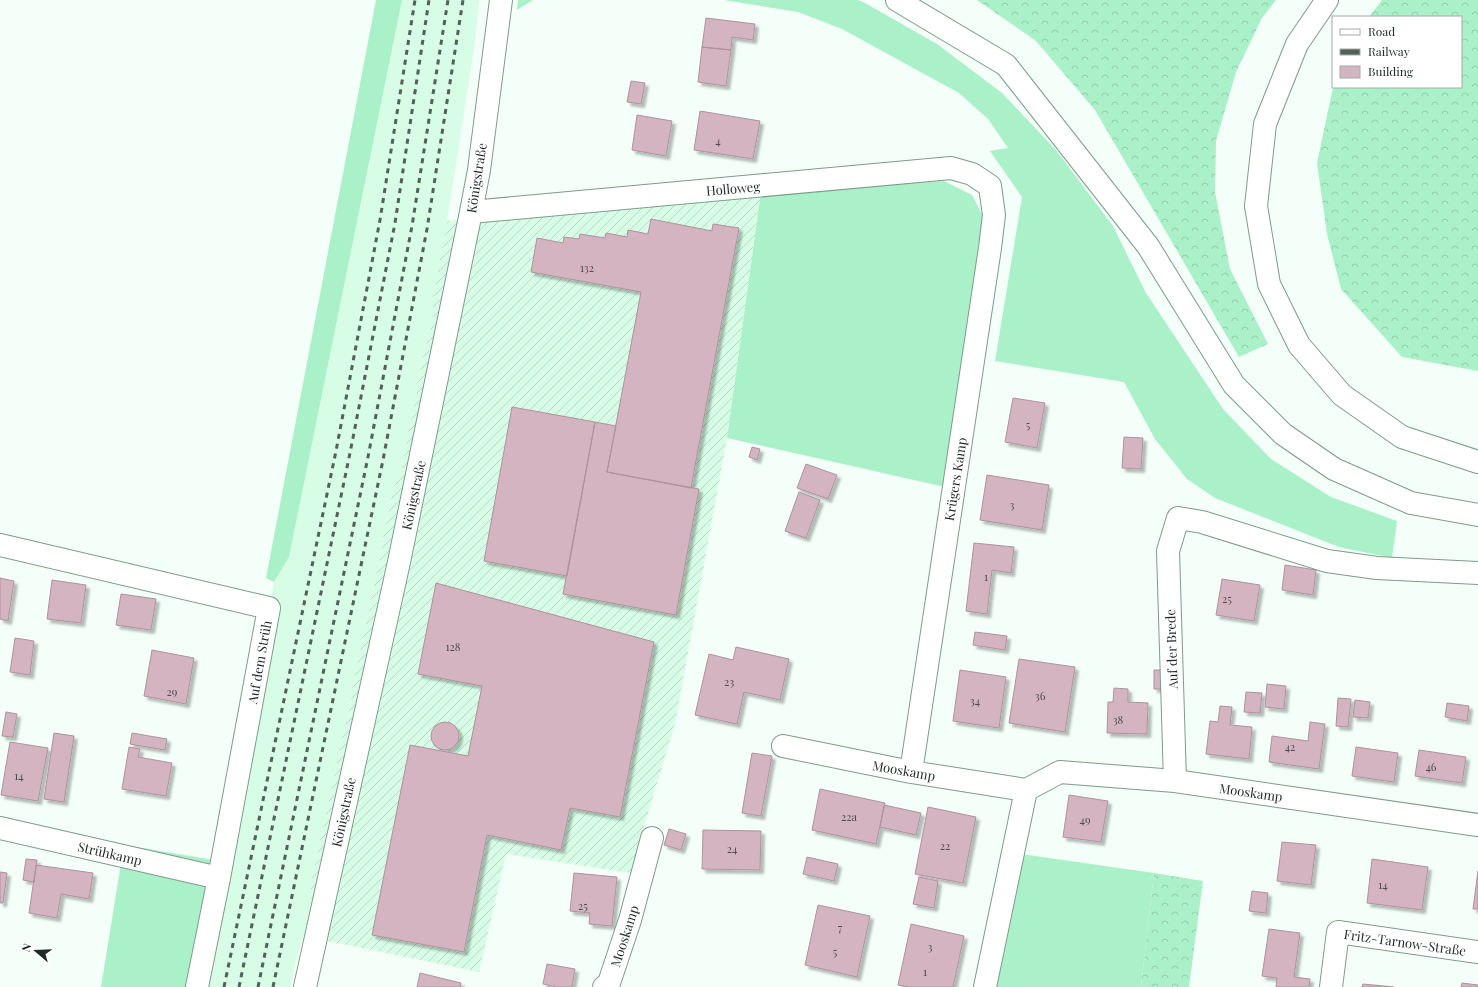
<svg xmlns="http://www.w3.org/2000/svg" width="1478" height="987" font-family="'Playfair Display',serif">
<style>
.built{fill:#d7fde6}
.industrial{fill:url(#industrial-furrows)}
.grass{fill:#aaf0c9}
.forest{fill:url(#forest-crowns)}
.building{fill:#d3b4c0;stroke:#af919d;filter:url(#shadow)}
.lines{fill:none;stroke-linecap:round;stroke-linejoin:round}
.minor-casing{stroke:#7f9b8b;stroke-width:24}
.highway-casing{stroke:#7f9b8b;stroke-width:24}
.minor{stroke:#fff;stroke-width:22}
.highway{stroke:#fff;stroke-width:22}
.rail{stroke:#545f59;stroke-width:3;stroke-dasharray:5 5;stroke-linecap:butt}
.labels{text-anchor:middle;dominant-baseline:central;stroke-width:3.5;stroke-linejoin:round;paint-order:stroke}
.number-label{font-size:11px;fill:#4c4c4b}
.street-label{font-size:13px;fill:#1f2a24;stroke:#fff}
</style>
<defs>
<pattern id="industrial-furrows" width="10" height="10" patternUnits="userSpaceOnUse"><rect width="10" height="10" fill="#d7fde6"/><path d="M-1 1l2-2M0 10L10 0M9 11l2-2" fill="none" stroke="#b8d9c5"/></pattern>
<pattern id="forest-crowns" width="20" height="18" patternUnits="userSpaceOnUse"><rect width="20" height="18" fill="#aaf0c9"/><path d="M2 6a3 3 0 1 1 6 0M12 15a3 3 0 1 1 6 0" fill="none" stroke="#92ceac"/></pattern>
<filter id="shadow"><feDropShadow dx="3.5" dy="3.5" stdDeviation="1" flood-color="#0004"/></filter>
</defs>
<rect width="100%" height="100%" fill="#f3fff8"/>
<path class="built" d="M402,0h77l-4,42 -28,179 -14,78v18l-4,18 -5,17 -23,120 -8,18 -10,48 -2,16 -25,115 -6,37 -5,19 -34,158v21l-8,32 -7,24 -6,27h-87l23,-125 48,-280 15,-25z"/>
<path class="industrial" d="M761,192l-34,246 -52,286 -45,149 -124,-19 -27,118 -176,-36 8,-32v-21l34,-158 5,-19 6,-37 25,-115 2,-16 10,-48 8,-18 23,-120 5,-17 4,-18v-18l14,-78z"/>
<path class="grass" d="M376,0h26l-113,557 -15,25 -8,-4z
M518,0h15l-16,10z
M724,0h134l7,3 72,41 65,49 54,57 57,76 33,67 77,116 48,50 60,38 66,24 -5,37 -53,-11 -124,-49 -28,-19 -32,-40 -31,-57 -129,-21 27,-164 -32,-46 18,-3 -20,-29 -29,-26 -117,-64 -44,-17z
M944,181l28,14 13,25 -40,267 -218,-49 34,-246z
M124,845l102,17 -23,125h-102z
M1021,854l133,19 -13,114h-150z"/>
<path class="forest" d="M977,0h299l-14,18 -26,54 -20,69 -1,51 15,77 38,75 -29,13 -144,-247 -59,-69z
M1382,0h96v371l-76,-14 -61,-68 -14,-55 -10,-71 15,-71 2,-5h127v-70h-92z
M1154,873l49,8 -14,106h-48z"/>
<path class="building" d="M706,18l49,6 -2,16 -21,-3 -1,13 -29,-3z
M702,47l29,3 -5,36 -28,-4z
M631,81l14,2 -4,21 -14,-2z
M700,111l60,10 -7,38 -59,-9z
M637,115l35,6 -6,35 -34,-6z
M651,219l61,12 1,-7 26,4 -48,260 -84,-16 34,-180 -110,-20 6,-34 26,5 1,-6 15,2 1,-5 25,4 1,-5 21,4 1,-7 20,4z
M1013,398l32,5 -8,45 -32,-6z
M512,407l83,15 -28,154 -83,-15z
M595,422l21,4 -9,46 92,17 -23,126 -113,-21z
M1124,437l19,1 -2,31 -19,-1z
M752,447l8,2 -3,11 -8,-3z
M806,464l31,11 -9,24 -31,-11z
M987,475l62,10 -7,45 -62,-10z
M799,492l21,8 -14,38 -21,-7z
M974,543l40,4 -3,26 -19,-3 -5,44 -21,-3z
M1285,565l31,5 -3,25 -31,-5z
M0,578l14,3 -6,40 -8,-2z
M1222,579l38,6 -6,36 -38,-6z
M52,580l34,5 -5,38 -34,-4z
M436,583l218,59 -34,175 -50,-9 -9,42 -74,-15 -23,117 -92,-17 38,-190 58,11 14,-70 -64,-12z
M121,594l35,5 -5,31 -35,-5z
M975,632l32,4 -2,14 -32,-5z
M15,638l19,3 -4,34 -20,-3z
M736,647l53,12 -9,41 -36,-8 -7,32 -42,-9 14,-61 24,6z
M152,650l42,8 -8,46 -42,-8z
M1019,659l56,8 -10,65 -56,-9z
M960,670l46,7 -7,51 -46,-7z
M1154,670h11v19h-11z
M1267,684l19,2 -2,23 -19,-2z
M1114,688l14,1v13l20,1 -1,31 -40,-1 1,-31h5z
M1246,692l16,1 -2,20 -16,-1z
M1338,698l13,1 -3,28 -12,-1z
M1355,700l15,2 -2,16 -15,-1z
M1447,703l22,3 -2,15 -22,-4z
M1220,706l12,1 -2,18 22,2 -3,32 -43,-5 4,-33 8,1z
M6,712l11,2 -4,23 -11,-1z
M1310,722l15,2 -6,45 -50,-7 3,-26 36,5z
M431 736a14 14 0 1 1 28 0a14 14 0 1 1-28 0Z
M54,733l20,3 -10,66 -20,-3z
M132,733l35,6 -2,11 -35,-6z
M10,742l38,6 -10,53 -37,-6z
M129,747l11,2 -2,8 34,6 -6,33 -44,-7z
M1356,747l42,6 -4,29 -42,-6z
M1419,750l47,7 -4,26 -47,-7z
M752,753l20,3 -11,60 -19,-3z
M820,789l65,14 -9,41 -64,-14z
M1069,795l39,6 -7,41 -38,-5z
M884,805l37,8 -5,22 -36,-8z
M928,807l48,10 -13,66 -48,-9z
M669,829l17,5 -5,16 -17,-5z
M703,830l58,1 -1,39 -58,-1z
M1282,842l34,3 -5,40 -34,-4z
M807,857l31,7 -4,17 -31,-7z
M26,859l11,1 -3,22 -11,-2z
M1372,859l56,8 -6,43 -55,-7z
M36,865l57,8 -4,26 -28,-5 -4,24 -28,-5z
M1478,871v38h-5z
M0,872l7,1 -4,30h-3z
M574,873l43,4 -5,49 -23,-2 1,-11 -20,-2z
M919,877l19,4 -4,27 -21,-4z
M1252,891l16,2 -2,20 -17,-2z
M818,905l52,11 -13,61 -52,-12z
M911,924l53,12 -11,51h-44l-11,-2z
M1269,929l31,4 -6,44 16,2 -1,8h-33l1,-9 -15,-2z
M547,964l28,5 -3,18h-15l-14,-3z
M420,973l41,10 -1,4h-43z
M1462,983l16,2v2h-17z
M1363,984l31,3h-32z"/>
<g class="lines">
<defs>
<path id="minor" d="M471,212l480,-44 21,6 18,12 4,29 -4,33 -79,524
M0,545l269,63 -50,270 -22,109
M783,746l128,26 115,18
M1175,781l-7,-230 10,-33 24,4 125,39 50,7 101,5
M0,828l219,50
M305,987l94,-425 72,-350 8,-42 22,-170
M604,987l5,-4 21,-63 22,-82
M985,987l41,-197 34,-18 115,9 303,44
M1331,987l7,-55 140,20"/>
<path id="highway" d="M897,0l109,65 142,181 86,139 49,49 51,35 77,34 67,12
M1327,0l-30,44 -32,80 -9,82 13,78 30,61 43,50 60,42 76,25"/>
</defs>
<use href="#minor" class="minor-casing"/>
<use href="#highway" class="highway-casing"/>
<use href="#minor" class="minor"/>
<use href="#highway" class="highway"/>
<path class="rail" d="M224,987l112,-536 44,-231 35,-220
M239,987l111,-534 45,-230 34,-223
M258,987l110,-530 44,-231 36,-226
M273,987l110,-527 44,-231 36,-229"/>
</g>
<g class="labels">
<g class="number-label">
<text x="718" y="140">4</text>
<text x="587" y="267">132</text>
<text x="1028" y="424">5</text>
<text x="1012" y="504">3</text>
<text x="986" y="576">1</text>
<text x="1227" y="598">25</text>
<text x="453" y="646">128</text>
<text x="729" y="681">23</text>
<text x="172" y="691">29</text>
<text x="1040" y="695">36</text>
<text x="975" y="700">34</text>
<text x="1118" y="719">38</text>
<text x="1290" y="746">42</text>
<text x="1431" y="766">46</text>
<text x="19" y="775">14</text>
<text x="849" y="816">22a</text>
<text x="1085" y="819">49</text>
<text x="945" y="845">22</text>
<text x="732" y="848">24</text>
<text x="1383" y="884">14</text>
<text x="583" y="905">25</text>
<text x="840" y="927">7</text>
<text x="930" y="946">3</text>
<text x="835" y="951">5</text>
<text x="925" y="971">1</text>
</g>
<g class="street-label">
<text transform="translate(476 178) rotate(-81)">Königstraße</text>
<text transform="translate(733 188) rotate(-5)">Holloweg</text>
<text transform="translate(955 479) rotate(-81)">Krügers Kamp</text>
<text transform="translate(413 495) rotate(-78)">Königstraße</text>
<text transform="translate(1171 649) rotate(-92)">Auf der Brede</text>
<text transform="translate(259 662) rotate(-80)">Auf dem Strüh</text>
<text transform="translate(904 770) rotate(10)">Mooskamp</text>
<text transform="translate(1251 792) rotate(8)">Mooskamp</text>
<text transform="translate(343 812) rotate(-78)">Königstraße</text>
<text transform="translate(110 853) rotate(13)">Strühkamp</text>
<text transform="translate(624 936) rotate(-72)">Mooskamp</text>
<text transform="translate(1405 942) rotate(8)">Fritz-Tarnow-Straße</text>
</g>
</g>
<rect x="1332" y="16" width="130" height="72" fill="#ffffff" stroke="#a5aaa7"/>
<rect x="1340" y="29" width="20" height="6" fill="#ffffff" stroke="#a5aaa7"/>
<text x="1368" y="36" font-size="12" fill="#1f2a24">Road</text>
<rect x="1340" y="49" width="20" height="6" fill="#545f59" stroke="#a5aaa7"/>
<text x="1368" y="56" font-size="12" fill="#1f2a24">Railway</text>
<rect x="1340" y="66" width="20" height="12" fill="#d3b4c0" stroke="#a5aaa7"/>
<text x="1368" y="76" font-size="12" fill="#1f2a24">Building</text>
<g transform="translate(36 951) rotate(289)" stroke="#ffffff" stroke-width="3" paint-order="stroke">
<path d="M0-3L7 15L0 10L-7 15Z" fill="#1f2a24"/>
<text y="-6" font-size="11" font-weight="bold" text-anchor="middle" fill="#1f2a24">N</text>
</g>
</svg>
